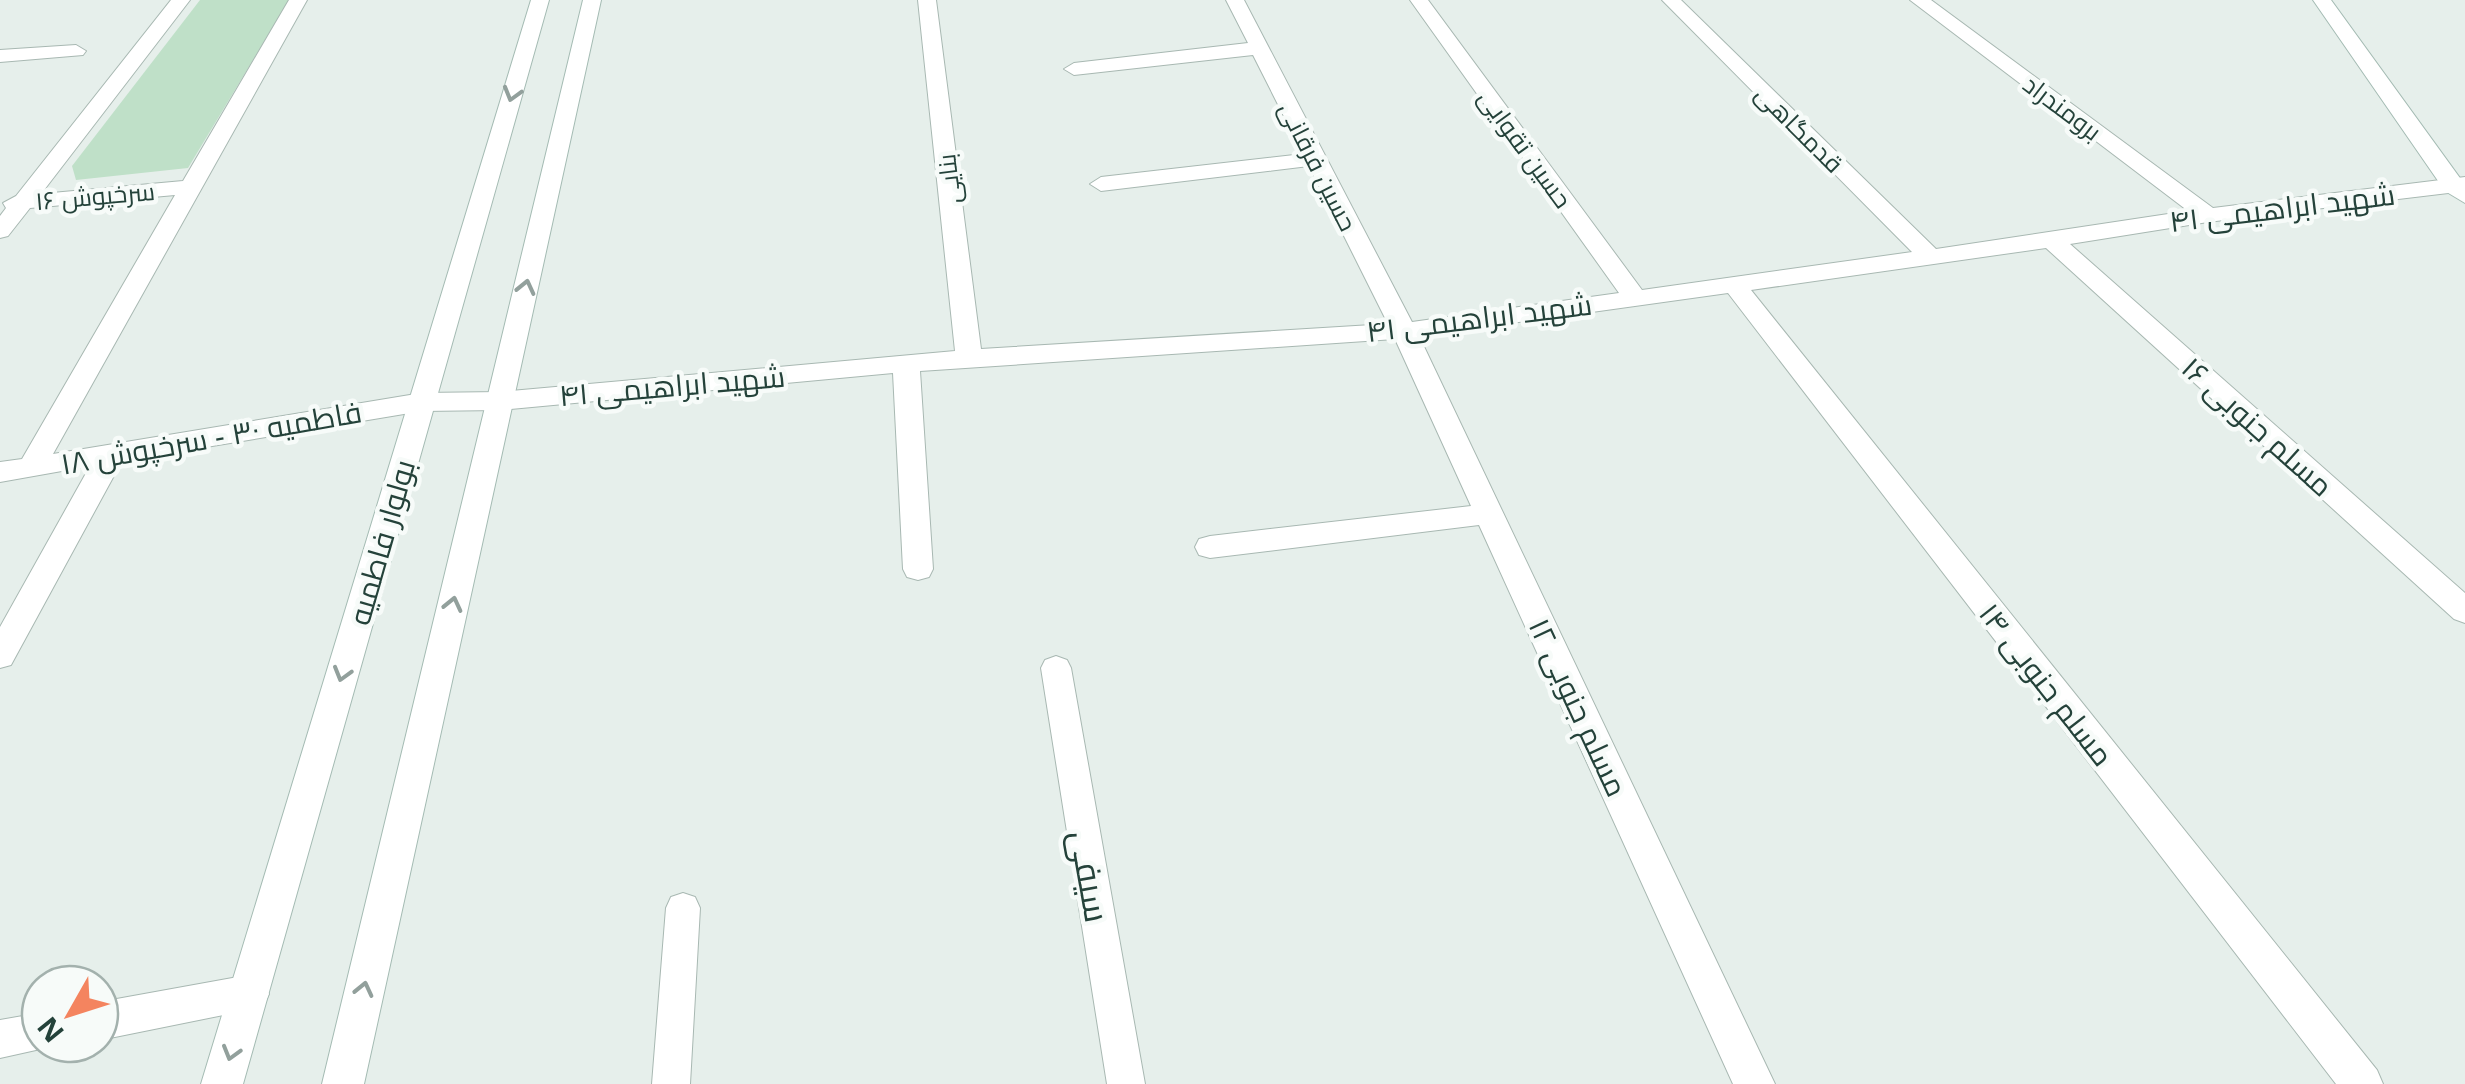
<svg xmlns="http://www.w3.org/2000/svg" width="2465" height="1084" font-family="'Open Sans',Cairo,sans-serif">
<style>
.green{fill:#bfe0c8}
.lines{fill:none;stroke-linecap:round;stroke-linejoin:round}
.lane-casing{stroke:#a8b8b2;stroke-width:2}
.street-casing{stroke:#a8b8b2;stroke-width:2}
.secondary-casing{stroke:#a4bbb3;stroke-width:2}
.lane{fill:#fff;fill-rule:evenodd}
.street{fill:#fff;fill-rule:evenodd}
.secondary{fill:#fff;fill-rule:evenodd}
.oneway{stroke:#92a09c}
.labels{text-anchor:middle;dominant-baseline:central;stroke-width:9;stroke-linejoin:round;paint-order:stroke}
.far-street-label{font-size:25px;fill:#24423a;stroke:#f7fbf9}
.street-label{font-size:30px;fill:#24423a;stroke:#f7fbf9}
.near-street-label{font-size:35px;fill:#24423a;stroke:#f7fbf9}
</style>
<rect width="100%" height="100%" fill="#e6efeb"/>
<path class="green" d="M200,0h89l-101,168 -112,12 -4,-14z"/>
<g class="lines">
<defs>
<path id="lane" d="M1056,656l11,4 4,8 74,416h-38l-66,-416 4,-8z
M683,893l12,4 5,11 -10,176h-38l14,-176 5,-11z"/>
<path id="street" d="M171,0h19l-149,194 142,-13 106,-181h18l-254,454 369,-61 78,-1 455,-41 -37,-351h18l45,349 407,-25 -79,-158 -208,25 -11,-7 11,-7 202,-23 -50,-99 -179,20 -10,-6 10,-6 174,-20 -22,-43h18l168,322 207,-29 -209,-293h18l214,290 270,-38 -250,-252h19l255,249 252,-38 -278,-211h21l282,208 252,-31v14l-257,31 -138,22 395,349v30l-11,-4 -408,-371 -295,42 626,780 6,14h-47l-608,-791 -309,43 356,748h-42l-254,-559 -269,33 -11,-3 -4,-8 4,-8 11,-3 261,-30 -76,-167 -475,32 13,198 -4,8 -11,3 -11,-3 -4,-8 -10,-196 -393,37 -78,1 -300,50 -111,204 -11,3v-41l90,-161 -90,16v-20l22,-3 153,-264 -145,13 -22,28 -8,2v-22l6,-8 -3,-5 13,-7z
M76,45l10,6 -3,4 -83,7v-12z
M249,975l14,6 6,13 -6,13 -163,33v-38z
M40,1013v31l14,2 -54,12v-38z"/>
<path id="secondary" d="M531,0h18l-306,1084h-42z
M583,0h18l-237,1084h-42z
M2313,0h18l134,185v18l-20,-12z"/>
</defs>
<use href="#lane" class="lane-casing"/>
<use href="#street" class="street-casing"/>
<use href="#secondary" class="secondary-casing"/>
<use href="#lane" class="lane"/>
<use href="#street" class="street"/>
<use href="#secondary" class="secondary"/>
</g>
<defs><path id="oneway-chevron" d="M-2-3.5L2.5 0L-2 3.5" fill="none" stroke-width="1.6" stroke-linecap="round" stroke-linejoin="round" transform="scale(2.5)"/></defs>
<g class="oneway">
<use href="#oneway-chevron" transform="translate(512 94) rotate(106)"/>
<use href="#oneway-chevron" transform="translate(526 287) rotate(-77)"/>
<use href="#oneway-chevron" transform="translate(453 604) rotate(-77)"/>
<use href="#oneway-chevron" transform="translate(342 674) rotate(106)"/>
<use href="#oneway-chevron" transform="translate(364 989) rotate(-77)"/>
<use href="#oneway-chevron" transform="translate(231 1053) rotate(106)"/>
</g>
<g class="labels">
<g class="far-street-label">
<text transform="translate(2063 107) rotate(37)">برومندراد</text>
<text transform="translate(1800 128) rotate(45)">قدمگاهی</text>
<text transform="translate(1526 148) rotate(54)">حسین تقوایی</text>
<text transform="translate(1319 166) rotate(63)">حسین فرقانی</text>
<text transform="translate(948 179) rotate(-97)">بنایی</text>
<text transform="translate(95 195) rotate(-5)">سرخپوش ۱۶</text>
</g>
<g class="street-label">
<text transform="translate(2282 207) rotate(-7)">شهید ابراهیمی ۴۱</text>
<text transform="translate(1479 317) rotate(-7)">شهید ابراهیمی ۴۱</text>
<text transform="translate(672 385) rotate(-5)">شهید ابراهیمی ۴۱</text>
<text transform="translate(2258 426) rotate(42)">مسلم جنوبی ۱۶</text>
<text transform="translate(211 437) rotate(-10)">فاطمیه ۳۰ - سرخپوش ۱۸</text>
<text transform="translate(381 542) rotate(-74)">بولوار فاطمیه</text>
<text transform="translate(2047 684) rotate(52)">مسلم جنوبی ۱۴</text>
<text transform="translate(1579 707) rotate(65)">مسلم جنوبی ۱۲</text>
</g>
<g class="near-street-label">
<text transform="translate(1091 876) rotate(80)">سیفی</text>
</g>
</g>
<g transform="translate(70 1014) rotate(231)"><circle r="48" fill="#f7fbf9" stroke="#a3b1ad" stroke-width="2.5"/>
<path d="M0-8L18 38L0 25L-18 38Z" fill="#f4845f"/>
<text y="-15" font-size="28" font-weight="bold" text-anchor="middle" fill="#24423a">N</text>
</g>
</svg>
